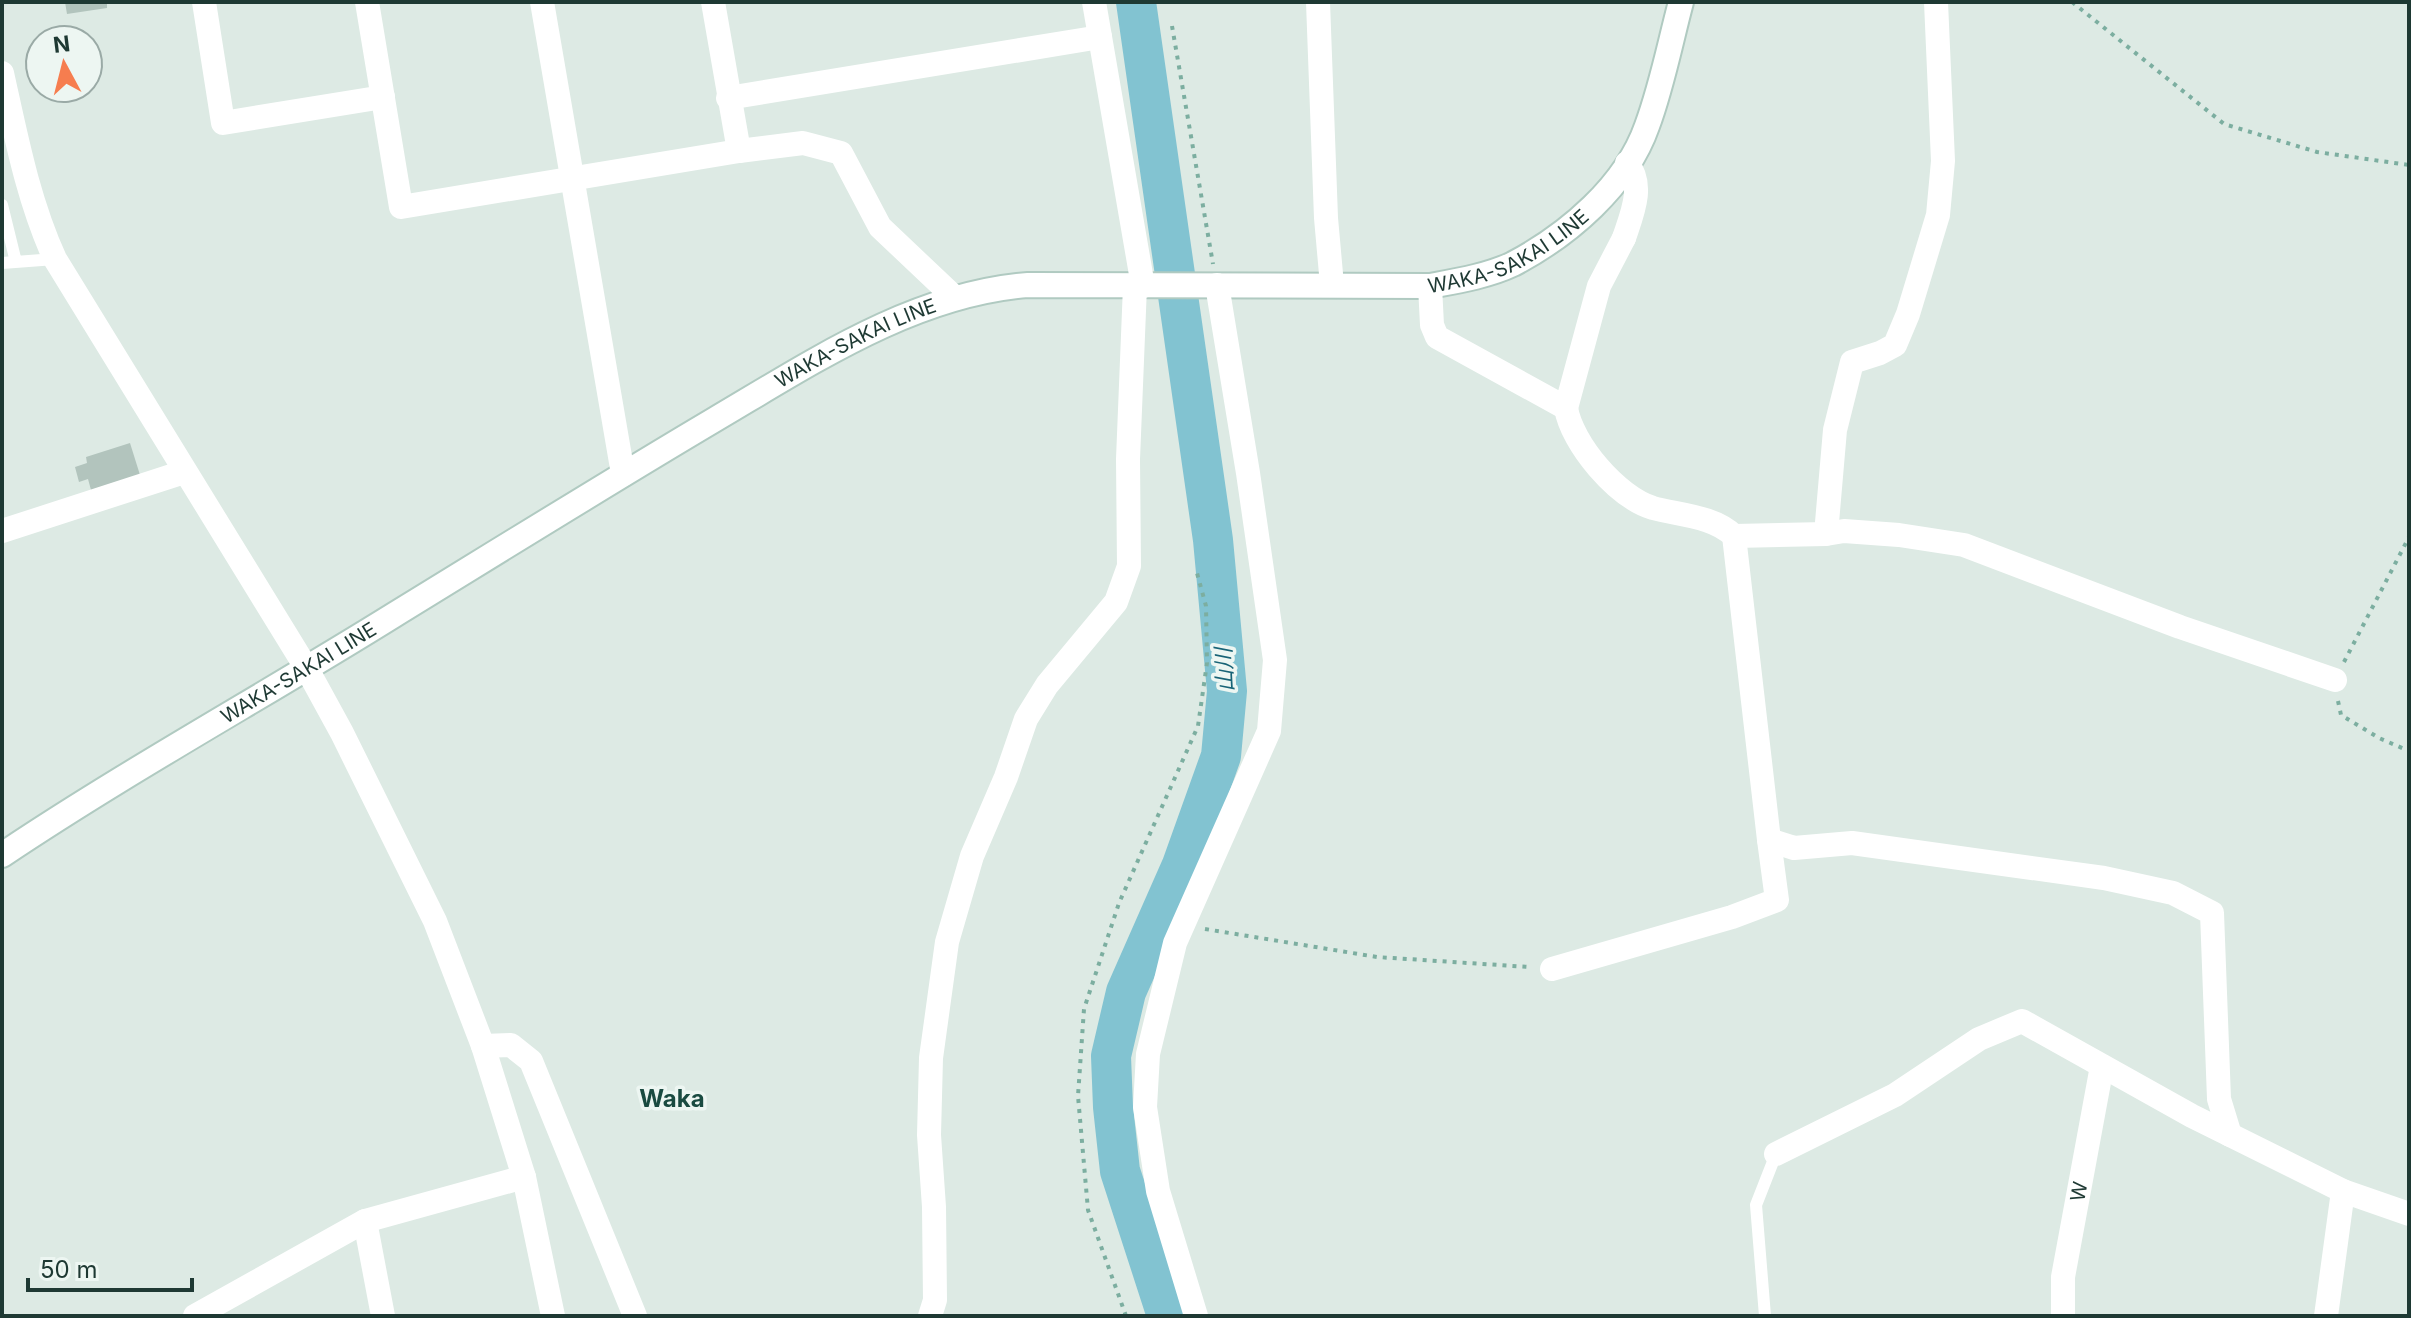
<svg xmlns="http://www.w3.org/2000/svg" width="2411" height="1318" font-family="Inter,'Noto Sans JP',sans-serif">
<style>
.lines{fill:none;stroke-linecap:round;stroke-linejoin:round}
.river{stroke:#82c3d1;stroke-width:40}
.building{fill:#b2c4bd}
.secondary-casing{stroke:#b0cac1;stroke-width:28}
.path{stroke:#7caea0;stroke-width:4;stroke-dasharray:4 6;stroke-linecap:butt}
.service{stroke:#fff;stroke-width:12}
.minor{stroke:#fff;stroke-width:24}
.tertiary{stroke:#fff;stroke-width:24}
.secondary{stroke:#fff;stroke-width:24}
.labels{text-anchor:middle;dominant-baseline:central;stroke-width:7;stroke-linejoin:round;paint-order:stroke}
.street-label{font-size:20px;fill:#1e3933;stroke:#edf6f2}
.water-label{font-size:22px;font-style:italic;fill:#186376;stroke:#edf6f2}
.quarter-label{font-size:24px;font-weight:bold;fill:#1a4b41;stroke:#edf6f2}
</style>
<rect width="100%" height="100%" fill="#ddeae4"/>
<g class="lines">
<path class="river" d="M1136,2l77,538 14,151 -6,65 -39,109 -56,127 -15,64 2,51 7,64 47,145"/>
</g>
<path class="building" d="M65,2h42v6l-40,6z
M130,443l10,32 -49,15 -3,-11 -9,3 -4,-15 12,-4 -1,-6z"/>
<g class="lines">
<defs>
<g id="secondary">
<path id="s2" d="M2,855c127,-85 262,-159 392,-240 106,-65 212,-131 320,-195 97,-57 199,-126 314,-135l402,1c27,-5 58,-10 83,-22 55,-29 113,-78 134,-138 15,-40 23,-83 34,-124"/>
</g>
</defs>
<use href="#secondary" class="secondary-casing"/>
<path class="path" d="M2072,2l152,122 93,28 92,13
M1172,26l41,238
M2344,662l65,-125
M2338,701l3,14 38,23 30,13
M1205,929l172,28 152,10
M1126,1316l-38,-106 -10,-114 6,-87 35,-106 79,-177 9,-63 -1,-57 -9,-33"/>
<path class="service" d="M2,205l14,57
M2,263l53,-4
M1765,1316l-9,-111 20,-51"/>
<g class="minor">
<path d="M204,2l19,121 160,-26"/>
<path d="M367,2l34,205 338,-56 64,-8 38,10 39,74 75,71"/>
<path d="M542,2l81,472"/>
<path d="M713,2l26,149"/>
<path d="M1094,2l49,284"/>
<path d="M1318,2l8,216 6,67"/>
<path d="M728,98l372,-61"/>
<path d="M1430,286l2,39 5,12 129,71 33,-122 25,-48"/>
<path d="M1566,408c6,36 51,89 87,100 26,7 61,8 81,28l35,304 25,8 58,-5 252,35 69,15 39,20 7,186 11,36"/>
<path d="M2,531l182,-59"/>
<path d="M1826,534l9,-104 17,-68 28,-9 15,-8 13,-31 30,-99 5,-54 -7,-159"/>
<path d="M1734,536l92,-2 18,-3 55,4 65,10 216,82 155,53"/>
<path d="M1552,969l180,-52 45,-17 -8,-60"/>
<path d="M483,1046l28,-1 20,16 104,255"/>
<path d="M1776,1154l119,-59 84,-56 43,-18 170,95 151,75 -17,125"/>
<path d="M2343,1191l66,23"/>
<path d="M365,1221l18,95"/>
<path d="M195,1316l170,-95 159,-44"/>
<path d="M930,1316l5,-16 -1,-93 -5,-72 2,-77 16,-116 25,-86 34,-79 20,-58 21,-34 69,-83 13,-36 -1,-107 7,-173"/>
<path d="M1196,1316l-38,-125 -13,-84 3,-53 27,-111 94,-212 6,-71 -27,-187 -31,-188"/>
<path id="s1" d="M2063,1316v-39l39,-211"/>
</g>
<path class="tertiary" d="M2,73c14,63 26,127 53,186l252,410 35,64 93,188 48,125 41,131 29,139
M1624,238c8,-24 21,-53 3,-75"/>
<use href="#secondary" class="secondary"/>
</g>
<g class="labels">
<g class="street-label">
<text stroke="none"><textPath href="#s2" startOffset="1668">WAKA-SAKAI LINE</textPath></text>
<text stroke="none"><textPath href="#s2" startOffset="996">WAKA-SAKAI LINE</textPath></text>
<text stroke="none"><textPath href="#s2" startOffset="348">WAKA-SAKAI LINE</textPath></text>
<text stroke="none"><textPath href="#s1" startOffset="126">W</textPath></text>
</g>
<g class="water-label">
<text transform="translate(1224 670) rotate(-93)">山川</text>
</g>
<g class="quarter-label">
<text x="672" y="1098">Waka</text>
</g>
</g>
<rect width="2411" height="1318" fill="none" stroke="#1e3933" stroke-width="8"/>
<g transform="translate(64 64) rotate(353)"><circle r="38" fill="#edf6f2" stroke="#9aaaa6" stroke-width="2"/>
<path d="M0-6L14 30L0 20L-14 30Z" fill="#f67d4f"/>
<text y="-12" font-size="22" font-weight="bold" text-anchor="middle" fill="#1e3933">N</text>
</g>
<path d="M28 1278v12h164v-12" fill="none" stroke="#1e3933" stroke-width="4"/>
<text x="40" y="1278" font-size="24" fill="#1e3933" stroke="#edf6f2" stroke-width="6" paint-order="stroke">50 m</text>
</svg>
